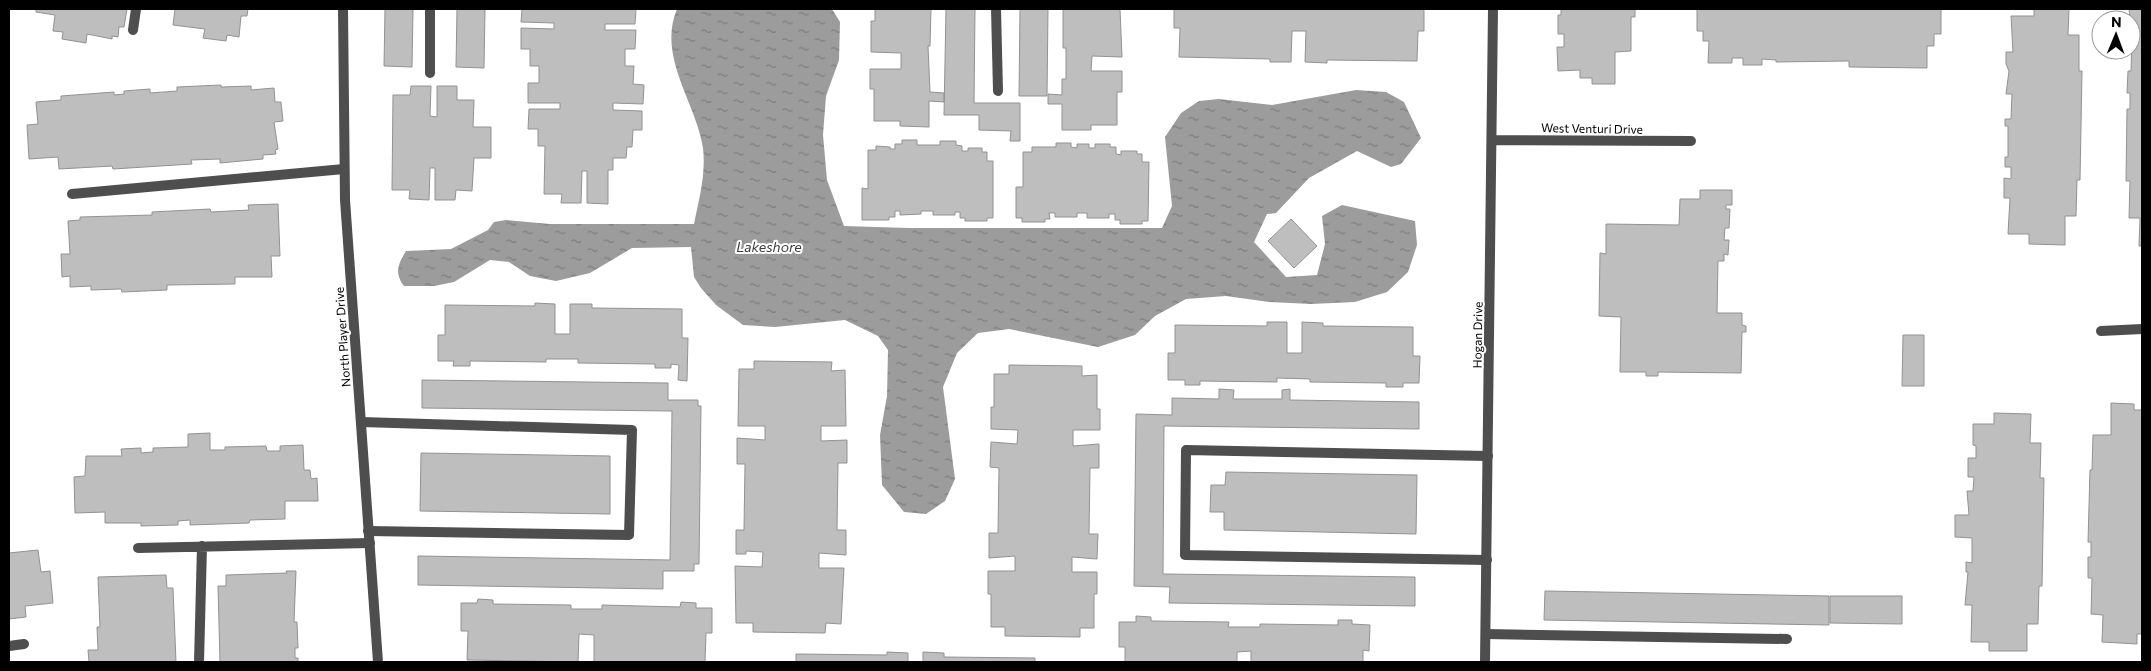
<svg xmlns="http://www.w3.org/2000/svg" width="2151" height="671" font-family="Commissioner,sans-serif">
<style>
.water{fill:url(#water-ripples)}
.building{fill:#bebebe;stroke:#929292}
.lines{fill:none;stroke-linecap:round;stroke-linejoin:round}
.service{stroke:#4e4e4e;stroke-width:10}
.minor{stroke:#4e4e4e;stroke-width:10}
.labels{text-anchor:middle;dominant-baseline:central;stroke-width:4;stroke-linejoin:round;paint-order:stroke}
.street-label{font-size:12px;fill:#000;stroke:#fff}
.water-label{font-size:14px;font-style:italic;fill:#3d3d3d;stroke:#fff}
</style>
<defs>
<pattern id="water-ripples" width="26" height="14" patternUnits="userSpaceOnUse" patternTransform="scale(1.25)"><rect width="26" height="14" fill="#9c9c9c"/><path d="M2 4q2-2 4 0t4 0M15 11q2-2 4 0t4 0" fill="none" stroke="#7d7d7d"/></pattern>
</defs>
<rect width="100%" height="100%" fill="#fff"/>
<path class="water" d="M677,9h155l8,13 -1,38 -13,36 -3,39 4,45 17,46 65,2h253l10,-22 -7,-69 16,-24 18,-12 20,-2 53,6 84,-15 30,2 18,10 17,36 -20,26 -10,3 -34,-16 -48,27 -33,35 -9,1 -13,28 32,35 31,-2 8,-31 -3,-28 20,-11 73,16 2,24 -9,27 -21,20 -32,10 -44,2 -42,-2 -43,-6 -40,3 -31,17 -20,19 -37,12 -89,-18 -31,4 -21,20 -14,34 12,92 -10,22 -19,13 -22,-2 -22,-27 -2,-50 7,-39 1,-46 -10,-14 -33,-16 -70,7 -32,-2 -27,-20 -15,-17 -7,-11 -3,-30 -59,1 -42,25 -34,8 -26,-5 -21,-14 -19,-2 -36,22 -20,4h-30c-10,-13 -6,-22 2,-35l45,-2 37,-19 6,-8 12,-2 44,4h144c5,-25 12,-50 9,-76 -7,-46 -46,-91 -26,-139z"/>
<path class="building" d="M36,9h91l-3,18h-5l-1,10 -6,-1v3l-25,-5 -1,9 -24,-4 1,-7 -10,-1 2,-16 -19,-3z
M175,9h73l-1,7h-6l-2,21 -12,-2 -1,6 -23,-3 2,-9 -32,-4z
M385,9h28l-1,58 -28,-1z
M457,9h28l-1,59 -28,-1z
M522,9h114l-1,15h-30v6h31l-1,19h-10v17h9l-1,18 11,1 -1,19 -30,-1v7l29,1v19h-9l-1,17h-5l-1,11h-13v12h-5v34l-21,-1v-32h-5l-1,32h-20l1,-9h-18l1,-48h-7v-17h-10l1,-20h31v-6h-32v-20h11v-17h-9v-17h-9v-21l33,1v-6l-33,-1z
M875,9h56l-1,37h-2l2,46 14,1v9l-15,-1v26l-29,-1v-5h-26v-32h-4v-20h31v-16l-30,-1v-31h4z
M946,9h29l-1,94h46v38h-10l1,-10 -32,-1v-15h-35z
M1020,9h28l-1,87h-28z
M1063,9h57l2,48 -30,-1 -1,15h31v21h-5v33h-26v5h-29v-26h-14v-10l14,1v-16h4v-31h-3z
M1174,9h250v22h-6l-1,30 -90,-1v3l-22,-1 1,-31h-14l-1,31h-21v-3l-91,-2 1,-29h-6z
M1561,9h74v8h-4v34l-16,1v32h-23v-6h-12v-8l-22,1 -1,-24h7v-13h-6v-19h3z
M1697,9h244v25h-7v12h-7v22l-78,-1v-6l-73,1v-2l-14,-1v6h-19v-7h-11v5h-24l1,-22h-6v-10h-6z
M2034,9h35l-1,26h11v36h3l-2,109h-3l-1,36h-11v29l-36,-1v-10h-21l2,-36h-6v-20l7,1v-12h-6v-10h3v-31h-3v-7h6l1,-25h-6l3,-23 -3,-7v-12h7l-2,-36h23z
M2129,9h13v237h-3l1,-28h-11l1,-37h-4l1,-72h3v-16h-3l1,-22h3l1,-35z
M221,85v2l30,-1v4l23,-2 1,14h6l2,19 -9,1 4,27 -3,1 1,4 -13,1v4l-43,4v-4l-29,1 1,4 -79,5 -1,-3 -53,3 -1,-12 -29,2 -2,-34 11,-1 -2,-22 25,-2v-4l53,-4v3l10,-1v-3l26,-2v4l27,-2v-4z
M411,86h20l-1,30 7,1v-31h20v14h17l-1,27h18v31h-17l-2,33 -16,-1 -1,10h-20v-32h-5l-1,32 -20,-1 1,-9h-18l1,-95h17z
M902,140h15v5h23v-4h16v4l6,1v5h6v-3h14v4h5v9h6v57h-6v3h-22v-3h-5v-6h-5v3h-22v-4h-12v3l-21,1v-4h-5v6h-6v3h-27v-32l6,1v-39h8v-4l14,1v2h5v-5h7z
M1056,143h15v4l6,1v-4h12v4h6v-4h15v3h6v7l5,1v-4h16v3h5v8h7l-1,59h-6v3h-22v-4h-5v-6h-6v4h-22v-5h-10v4h-22v-4h-6l1,6h-5v3h-23v-4h-6v-31h7v-35h9v-5h24z
M1700,190h32v15h-6v4h4l-1,19h-4l-1,12h5l-1,15 -4,-1v7h-6l-1,52h25v12l4,1v6h-4l-1,41 -83,-1v4h-12v-4h-26l1,-55 -22,-1 1,-63 6,1v-30l73,1 1,-26h20z
M278,204l2,52h-9l1,21h-37v7l-68,1v5l-45,2 -1,-3 -30,1v-4l-21,1v-11l-8,1 -1,-23h9l-2,-33 12,-1v-3l72,-2v-3l58,-3 1,3 38,-2 -1,-5z
M1291,219l26,27 -23,22 -26,-27z
M535,303l20,1v30h15v-30h22v4l90,1v29h6l-1,43 -9,-1 1,-15 -8,-1v4h-16v-4l-77,-1v-4h-32v3l-76,-1v5h-17l1,-5h-16v-26h7v-30l90,1z
M1267,322h20v31h15v-31l21,1v3l90,1v29h7l-1,27h-16v4h-17v-4l-76,-1v-3l-33,-1v4l-77,-1v4h-15v-5h-17v-27h7v-28l92,1z
M1903,335h21v51h-22z
M754,361l78,1 -1,9 14,-1 1,56h-25v15l26,-1v23h-9l-1,67h9v25l-27,-2v15h25l-3,56 -15,-1 -1,10 -72,-1v-9h-17l-1,-57 27,1 1,-15 -17,-1v3h-10v-24h8l1,-66h-8v-26l28,2v-14h-27l1,-57h15z
M1009,365l73,1v10l15,-1v34h3v21h-27v16l26,-2v24h-9l-1,66h9l-1,25 -25,-2v15h25v22h-3v34h-14v9l-75,-1v-9h-14v-33h-3v-23h27v-15l-26,2v-25h9l1,-65 -9,-1 1,-25 26,2 1,-14 -27,-1v-22h3v-33h15z
M422,380l246,3v17h30v6h3l-2,158h-5v7h-31v18l-245,-4v-29l252,4 2,-149 -250,-3z
M1219,389l15,1 -1,9h49v-9l8,-1v11l129,2v27l-255,-3 -1,148 252,3v29l-246,-3 1,-16 -36,-1 2,-172 36,1v-17l47,1z
M2111,403l23,1v6h8v224h-5v10l-35,-2 1,-27 -12,-1 1,-36h-4v-21h3v-15h-3l2,-72h2l1,-35h18z
M1994,413l37,1 -1,29h11l-1,35h4l-2,108h-3l-1,38h-11v27h-38v-9h-18l1,-37h-7l3,-33h-2v-10l6,1v-25l-17,-1v-22h14l-2,-24h6l1,-14h-6v-19h8v-12l-3,-1v-21h21z
M210,433v17h15v-3l41,-1 1,5h13v-5l23,-1 1,25h6l1,9 6,-1 1,23h-33v18l-35,1 -1,3 -59,2v-5l-12,1v4l-37,1v-3h-36v-11l-30,1 -1,-36 11,-1 1,-20h36l-1,-7 20,-1v5l12,-1v-4l35,-1v-13z
M421,453l189,3v58l-190,-3z
M1226,472l191,3 -1,59 -192,-4v-18h-14l1,-27h14z
M38,550l3,22 9,-1 3,32 -28,3 1,11 -17,2v-66z
M286,571h10l-2,51h3l1,26h-3v10h3v4h-78l-2,-76h8v-11l61,-2z
M166,575l1,13h6l3,74h-87l-1,-12h10l-1,-23h3l-2,-50z
M1545,591l284,5v29l-285,-5z
M1830,596h72v28l-72,-1z
M478,599l15,1v4l78,1v4h31v-4l78,2 1,-5 15,1v5h16v25h-6l-1,29h-111v-27l-15,-1 -1,28 -111,-2 1,-29h-7v-28h16z
M1136,616l15,1v4l78,1 -1,5h32v-3l78,1v-5h14v4l18,1 -1,26 -6,-1v12h-112v-11l-14,1v10h-112v-15h-6v-25h17z
M887,652l21,1v9h-112v-8l91,1z
M923,652l21,1v4l91,1v4h-112z"/>
<g class="lines">
<path class="service" d="M996,9l2,82
M430,73v-64
M72,194l272,-25
M361,422l271,8 -3,105 -261,-4
M138,548l232,-5
M1487,560l-302,-5 1,-105 302,6
M1486,634l301,5
M9,646l15,-2
M199,662l3,-116"/>
<path class="minor" d="M343,9l2,191 33,462
M133,30l3,-21
M1492,140l199,1
M2101,331l41,-2
M1485,662l8,-653"/>
</g>
<g class="labels">
<g class="street-label">
<text transform="translate(1592 128) rotate(1)">West Venturi Drive</text>
<text transform="translate(1477 335) rotate(-89)">Hogan Drive</text>
<text transform="translate(342 337) rotate(-94)">North Player Drive</text>
</g>
<g class="water-label">
<text x="769" y="246">Lakeshore</text>
</g>
</g>
<rect width="2151" height="671" fill="none" stroke="#000000" stroke-width="20"/>
<g transform="translate(2116 35) rotate(1)"><circle r="24" fill="#ffffff" stroke="#999999"/>
<path d="M0-4L9 19L0 12L-9 19Z" fill="#000000"/>
<text y="-8" font-size="14" font-weight="bold" text-anchor="middle" fill="#000000">N</text>
</g>
</svg>
